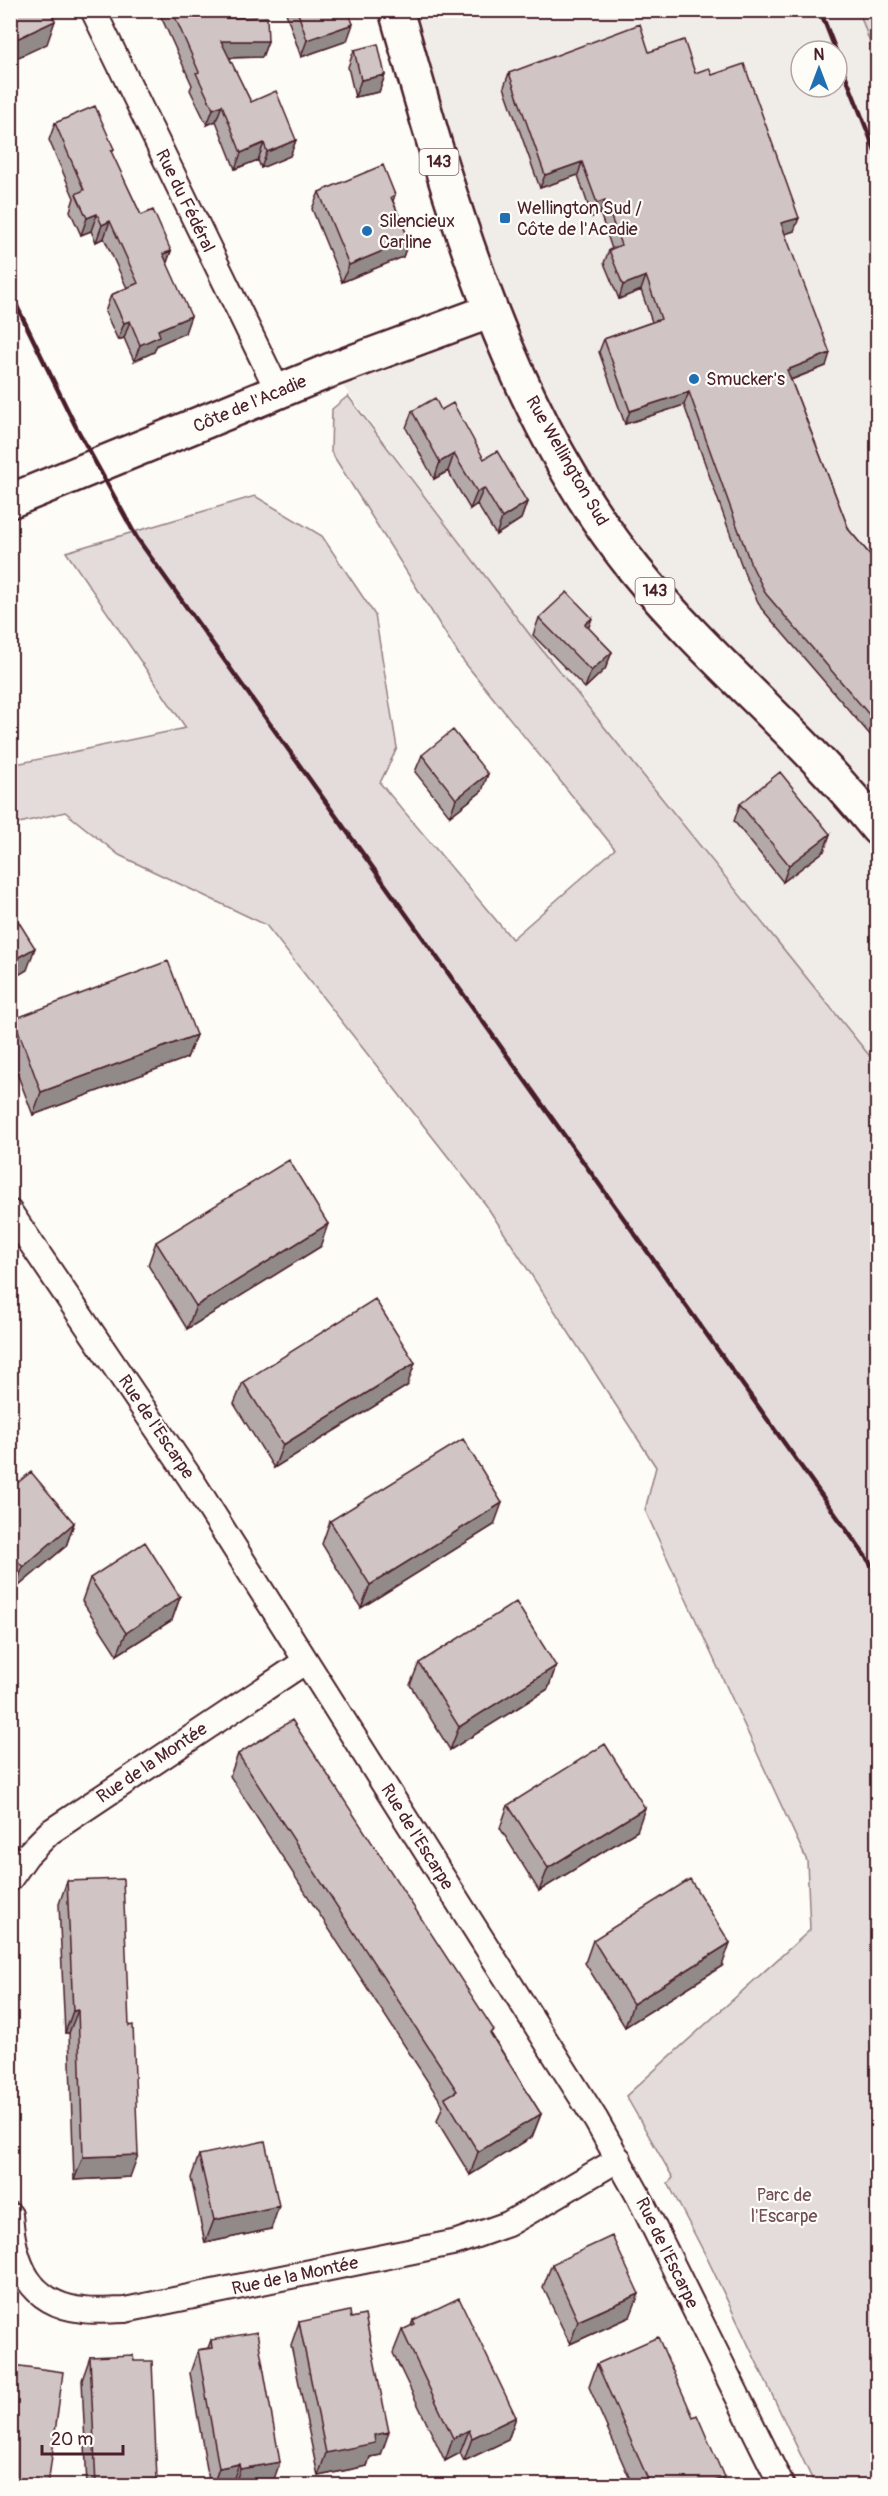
<svg xmlns="http://www.w3.org/2000/svg" width="888" height="2496" font-family="Pangolin,sans-serif">
<style>
.built{fill:#f0ece8;fill-rule:evenodd}
.green{fill:#e3dcda;stroke:#967e82;stroke-width:1.5}
.lines{fill:none;stroke-linecap:round;stroke-linejoin:round}
.street-casing{stroke:#4a1f2b;stroke-width:28}
.secondary-casing{stroke:#4a1f2b;stroke-width:38}
.primary-casing{stroke:#4a1f2b;stroke-width:38}
.street{stroke:#fdfcf7;stroke-width:24}
.secondary{stroke:#fdfcf7;stroke-width:33}
.primary{stroke:#fdfcf7;stroke-width:33}
.rail{stroke:#4a1f2b;stroke-width:4.5}
.wall{fill:#b3a9a9;stroke:#4a1f2b;stroke-width:1.5}
.shaded-wall{fill:#928a89;stroke:#4a1f2b;stroke-width:1.5}
.building{fill:#d0c5c4;stroke:#4a1f2b;stroke-width:1.5}
.poi-dot{fill:#1f6fb2;stroke:#fdfcf7;stroke-width:2}
.labels{text-anchor:middle;dominant-baseline:central;stroke-width:4.5;stroke-linejoin:round;paint-order:stroke}
.shield{fill:#fdfcf7;stroke:#806168;stroke-width:1.5}
.shield-label{font-size:16px;font-weight:bold;fill:#4a1f2b}
.street-label{font-size:18px;fill:#4a1f2b;stroke:#fdfcf7}
.poi-label{font-size:18px;fill:#4a1f2b;stroke:#fdfcf7;text-anchor:start}
.park-label{font-size:18px;fill:#704e57;stroke:#fdfcf7}
</style>
<rect width="100%" height="100%" fill="#fdfcf7"/>
<filter id="ink" filterUnits="userSpaceOnUse"><feTurbulence type="fractalNoise" baseFrequency=".0167" numOctaves="2"/><feDisplacementMap in="SourceGraphic" scale="12" xChannelSelector="R" yChannelSelector="G"/><feConvolveMatrix kernelMatrix="1 2 1 2 8 2 1 2 1" color-interpolation-filters="sRGB"/></filter>
<g filter="url(#ink)">
<path class="built" d="M396,11h463l19,52 -1,1002 -347,-430 -199,-265 160,-59zM801,51h36v36h-36z"/>
<path class="green" d="M859,11h18v52z
M348,396l182,239 347,430v1420h-62l-107,-225 -40,-77 5,-5 -47,-82 184,-166 -3,-69 -162,-351 11,-43 -170,-262 -220,-280 -147,-70 -54,-43 -54,13v-60l175,-37 -120,-176 189,-56 67,40 53,79 22,133 -17,35 132,156 103,-90 -154,-191 -130,-206 1,-43z"/>
<g class="lines">
<defs>
<path id="street" d="M93,10l185,381
M10,1212l181,267 405,641 43,77 143,289
M10,1879l17,-24 23,-23 256,-171
M10,2215c4,49 18,89 73,95 14,2 29,0 42,0l332,-68 51,-18 111,-65"/>
<path id="secondary" d="M10,501l321,-131 160,-59"/>
<path id="primary" d="M396,10c54,192 112,402 239,560 75,92 169,166 243,259"/>
</defs>
<use href="#street" class="street-casing"/>
<use href="#secondary" class="secondary-casing"/>
<use href="#primary" class="primary-casing"/>
<use href="#street" class="street"/>
<use href="#secondary" class="secondary"/>
<use href="#primary" class="primary"/>
<path class="rail" d="M820,10l16,41
M837,54l41,104
M10,292l65,133 62,113 741,1036"/>
</g>
<path class="wall" d="M158,10h65l3,8 42,23 -6,16 -33,1 22,44 45,38 -6,16 -29,12 -3,-8 -23,9 -19,-48 -9,4 -17,-35 2,-5z
M285,10h63l-1,31 -46,16z
M354,50l31,25 -6,17 -24,5 -7,-30z
M649,52l46,21 17,2 82,156 -9,3 41,132 -35,14 58,150 29,34v180l-117,-136 -16,-33 -61,-170 -59,19 -26,-72 5,-13 48,-17 -11,-32 -22,9 -15,-36 5,-13 3,-1 -12,-36 -8,4 -14,-42 -38,13 -36,-101 5,-14z
M55,123l59,26 -2,5 29,61 30,36 -4,11 18,71 -28,12 -3,7 -20,9 -10,-23 -6,2 -13,-28 6,-17 16,-7 -23,-50 -8,4 -5,-11 -10,4 -11,-24 4,-13 -25,-58z
M319,192l76,3 -2,6 16,39 -6,17 -61,25 -30,-73z
M441,410l43,49 43,43 -6,17 -25,16 -19,-31 -7,5 -22,-38 -14,8 -28,-51 6,-17z
M539,618h53l-4,10 24,24 -7,17 -20,19 -52,-53z
M422,755l60,36 -32,25 -35,-44z
M740,804l90,30 -6,17 -41,31 -49,-61z
M14,1019l182,16 -9,23 -154,57 -23,-60v-27z
M156,1242l164,5 -133,82 -39,-64z
M243,1382l164,4 -133,82 -40,-64z
M10,1489l64,34 -8,23 -52,44 -4,-4z
M330,1521l164,4 -133,83 -39,-64z
M90,1578l90,19 -8,23 -55,35 -35,-54z
M419,1663l137,3 -8,23 -98,61 -40,-65z
M238,1754l254,281 49,79 -9,23 -62,38 -33,-54 6,-16 -213,-329z
M508,1805l129,26 -98,60 -39,-63z
M67,1881l63,296 -56,3 -5,-147h-4l-6,-129z
M593,1940l129,26 -97,61 -40,-64z
M199,2155l72,74 -66,14 -14,-65z
M552,2264l78,53 -60,27 -27,-57z
M413,2320l103,97 -8,23 -44,21 -4,-8 -15,8 -52,-108 9,-23 9,-4z
M299,2322l82,133 -11,2 -3,9 -49,10 -27,-131z
M211,2340l61,145 -62,1 -20,-113 8,-23 10,-2z
M90,2357l44,4 23,119 -2,6h-68l-5,-106z
M597,2364l123,122h-87l-44,-99z"/>
<path class="shaded-wall" d="M55,21l-8,23 -37,17v-19z
M353,24l-6,17 -46,16 6,-17z
M221,41h47l-6,16 -46,1z
M385,75l-6,17 -24,5 6,-17z
M222,105l-6,16 -9,4 6,-16z
M296,140l-6,16 -29,12 6,-16z
M264,143l-6,17 -23,9 6,-16z
M582,162l-4,13 -38,13 5,-13z
M605,200l-5,13 -8,4 5,-14z
M97,214l-6,17 -10,4 6,-17z
M799,218l-5,13 -18,6 5,-14z
M110,221l-6,17 -8,4 6,-17z
M409,240l-6,17 -61,25 7,-17z
M171,251l-6,17 -2,-14z
M646,276l-5,14 -22,9 4,-14z
M191,316l-6,17 -28,12 -3,7 -20,9 6,-16 18,-15z
M130,321l-6,17 -6,2 6,-17z
M830,353l-4,13 -44,17 5,-13z
M689,392l-5,13 -59,19 5,-13z
M454,454l-6,17 -14,8 6,-17z
M484,488l-7,16 -7,5 7,-17z
M527,502l-6,17 -25,16 6,-17z
M592,618l-6,17 -1,-11z
M612,652l-7,17 -20,19 6,-17z
M488,774l-6,17 -32,25 6,-17z
M830,834l-6,17 -41,31 6,-17z
M35,948l-8,22 -17,10v-18z
M196,1035l-9,23 -154,57 8,-23z
M328,1224l-8,23 -133,82 9,-23z
M415,1363l-8,23 -133,82 9,-23z
M502,1503l-8,22 -133,83 9,-23z
M74,1523l-8,23 -52,44 9,-23z
M180,1597l-8,23 -55,35 9,-22z
M556,1666l-8,23 -98,61 9,-23z
M645,1808l-8,23 -98,60 9,-23z
M730,1943l-8,23 -97,61 8,-23z
M78,2010l-9,23h-4l8,-22z
M541,2114l-9,23 -62,38 8,-23z
M138,2155l-8,22 -56,3 9,-23z
M279,2206l-8,23 -66,14 9,-23z
M639,2294l-9,23 -60,27 8,-23z
M516,2417l-8,23 -44,21 8,-23z
M469,2430l-9,23 -15,8 8,-23z
M389,2432l-8,23 -11,2 -3,9 -49,10 8,-23 48,-18z
M280,2462l-8,23 -38,1 6,-17z
M239,2464l-8,22h-18l6,-18z
M724,2477l-4,9h-16z
M137,2480h20l-2,6h-20z"/>
<path class="building" d="M10,10h40l5,11 -45,21z
M172,10h51l3,8 41,-1 1,24h-47l30,61 25,-11 20,49 -29,12 -3,-9 -23,10 -19,-48 -9,4 -17,-36 3,-1z
M297,10h51l5,14 -46,16z
M640,24l9,28 35,-12 11,33 14,-5 3,7 32,-11 55,154 -18,5 49,130 -43,17 62,160 29,34v161l-112,-131 -16,-32 -61,-170 -59,19 -26,-72 57,-20 -15,-43 -23,9 -14,-35 12,-5 -16,-45 -8,3 -15,-41 -37,13 -36,-102z
M378,44l7,31 -24,5 -7,-30z
M95,106l19,43 -3,2 30,64 12,-5 18,41 -8,3 28,62 -33,14 2,6 -20,9 -10,-24 -6,2 -13,-28 27,-12 -28,-62 -8,4 -5,-11 -10,4 -11,-24 8,-4 -29,-67z
M383,165l12,30 -4,2 18,43 -60,25 -30,-73z
M435,398l6,12 12,-7 31,56 13,-8 30,51 -25,16 -18,-30 -7,4 -23,-38 -14,8 -28,-51z
M567,592l25,26 -7,6 27,28 -21,19 -52,-53z
M453,730l35,44 -32,25 -34,-44z
M780,772l50,62 -41,31 -49,-61z
M10,908l25,40 -25,14z
M168,961l28,74 -155,57 -27,-73z
M289,1160l39,64 -132,82 -40,-64z
M375,1299l40,64 -132,82 -40,-63z
M463,1439l39,64 -132,82 -40,-64z
M31,1472l43,51 -51,44 -13,-14v-64z
M145,1542l35,55 -54,36 -36,-55z
M516,1602l40,64 -97,61 -40,-64z
M292,1720l202,310 -4,3 51,81 -63,38 -33,-54 12,-7 -219,-337z
M605,1744l40,64 -97,60 -40,-63z
M123,1879l6,147 4,-1 5,130 -55,2 -5,-147 -5,1 -6,-130z
M690,1879l40,64 -97,61 -40,-64z
M265,2141l14,65 -65,14 -15,-65z
M612,2236l27,58 -61,27 -26,-57z
M459,2298l57,119 -44,21 -3,-8 -16,8 -51,-108 13,-6 -2,-4z
M350,2311l1,7 14,-3 24,117 -15,3 1,8 -49,10 -27,-131z
M257,2332l23,130 -40,7 -1,-5 -20,4 -21,-118 14,-2 -1,-8z
M658,2337l35,80 4,-2 27,62 -20,9h-53l-54,-122z
M133,2355l1,6h18l5,119h-20v6h-41l-6,-129z
M13,2365l50,7 -15,114h-38v-114h2z"/>
</g>
<g class="poi-dot">
<rect x="499" y="212" width="12" height="12" rx="3"/>
<circle cx="367" cy="231" r="6"/>
<circle cx="694" cy="379" r="6"/>
</g>
<g class="labels">
<g class="shield">
<rect x="419.5" y="149" width="39" height="26" rx="4.5"/>
<rect x="635.5" y="578" width="39" height="26" rx="4.5"/>
</g>
<g class="shield-label">
<text x="439" y="162">143</text>
<text x="655" y="591">143</text>
</g>
<g class="street-label">
<text transform="translate(185 201) rotate(64)">Rue du Fédéral</text>
<text transform="translate(250 404) rotate(-23)">Côte de l'Acadie</text>
<text transform="translate(567 461) rotate(60)">Rue Wellington Sud</text>
<text transform="translate(156 1427) rotate(56)">Rue de l'Escarpe</text>
<text transform="translate(152 1763) rotate(-34)">Rue de la Montée</text>
<text transform="translate(417 1837) rotate(58)">Rue de l'Escarpe</text>
<text transform="translate(667 2253) rotate(64)">Rue de l'Escarpe</text>
<text transform="translate(295 2276) rotate(-12)">Rue de la Montée</text>
</g>
<g class="poi-label">
<text x="517" y="208">Wellington Sud /<tspan x="517" dy="21">Côte de l'Acadie</tspan></text>
<text x="379" y="221">Silencieux<tspan x="379" dy="21">Carline</tspan></text>
<text x="706" y="379">Smucker's</text>
</g>
<g class="park-label">
<text x="784" y="2195">Parc de<tspan x="784" dy="21">l'Escarpe</tspan></text>
</g>
</g>
<rect width="888" height="2496" fill="none" stroke="#fdfcf7" stroke-width="36"/>
<rect x="18" y="18" width="852" height="2460" fill="none" stroke="#4a1f2b" stroke-width="2" filter="url(#ink)"/>
<g transform="translate(819 69)"><circle r="28" fill="#fdfcf7" stroke="#b5a4a5" stroke-width="1.5"/>
<path d="M0-4.5L10 22L0 15L-10 22Z" fill="#1f6fb2"/>
<text y="-9" font-size="16" font-weight="bold" text-anchor="middle" fill="#4a1f2b">N</text>
</g>
<path d="M42 2445v9h81v-9" fill="none" stroke="#4a1f2b" stroke-width="3"/>
<text x="51" y="2445" font-size="18" fill="#4a1f2b" stroke="#fdfcf7" stroke-width="4.5" paint-order="stroke">20 m</text>
</svg>
